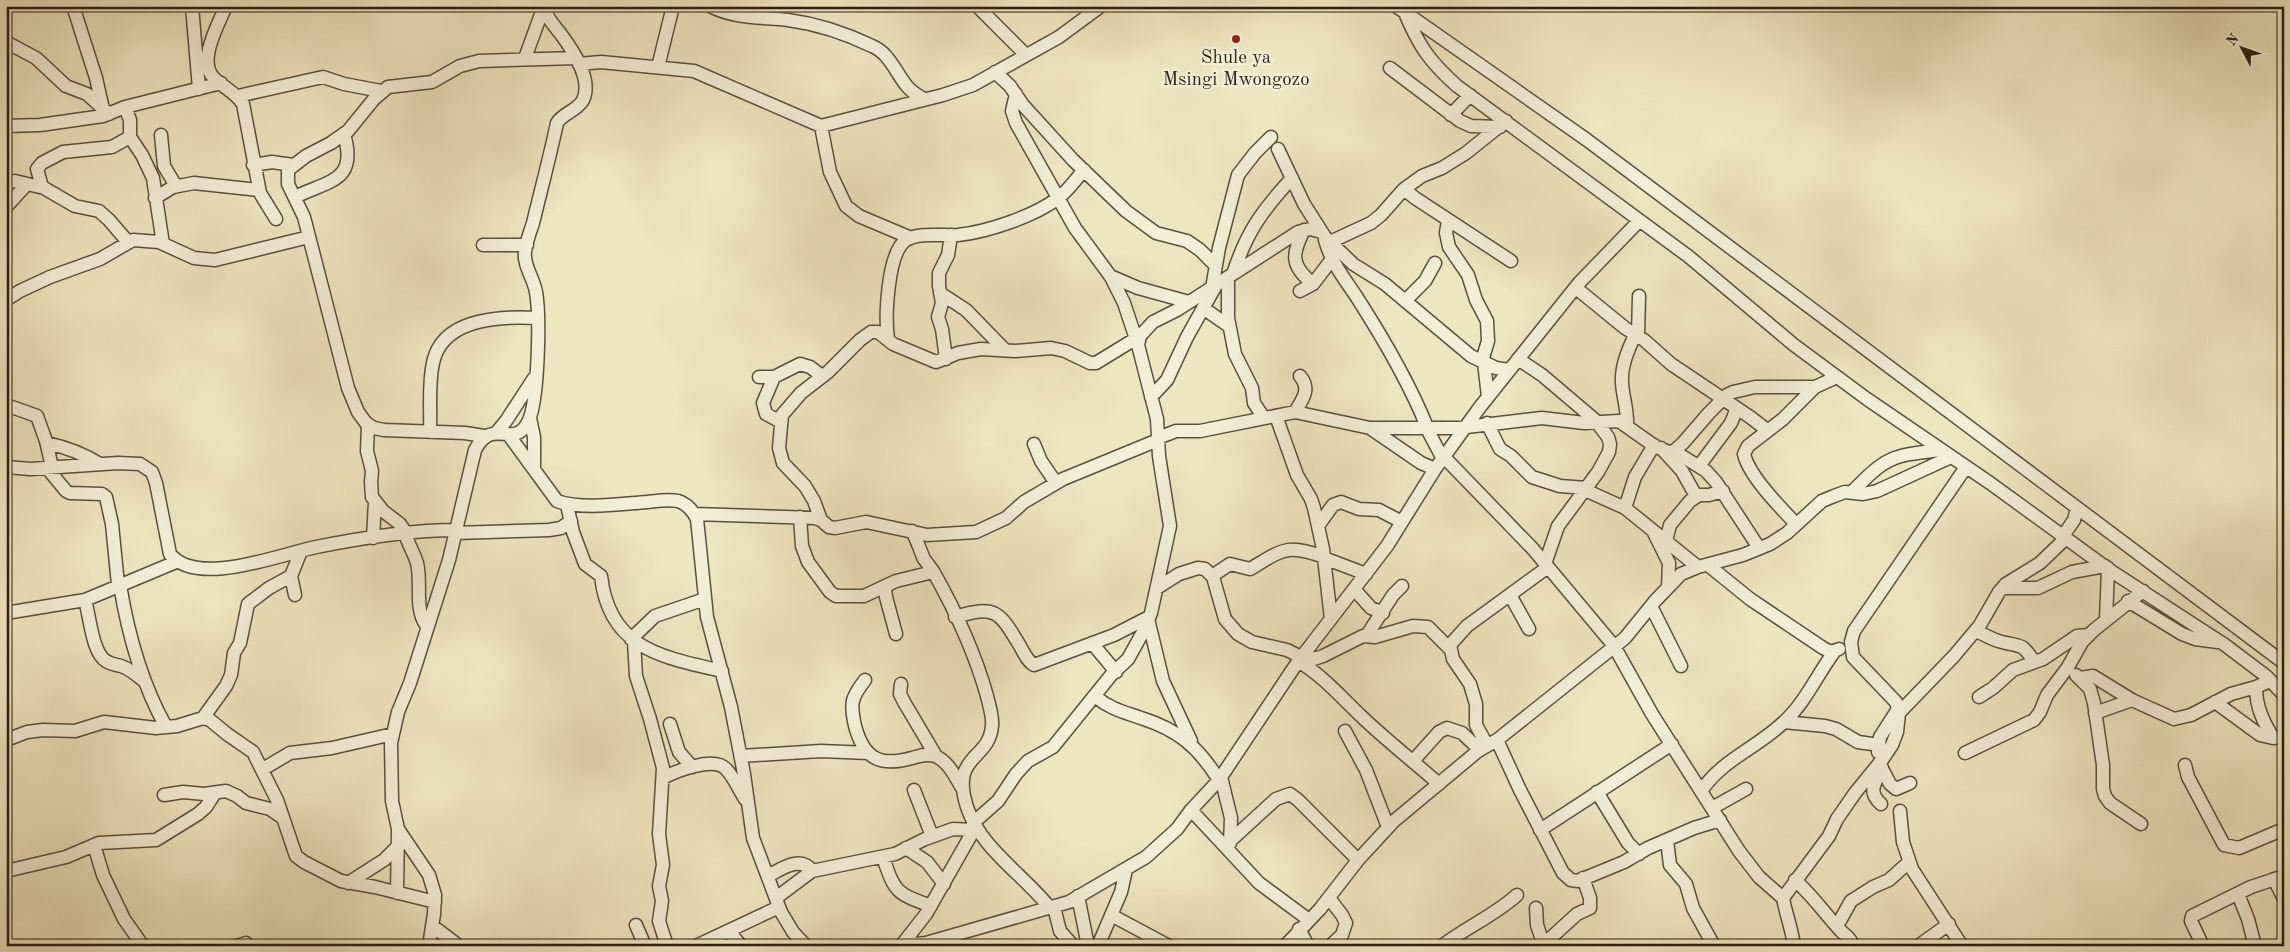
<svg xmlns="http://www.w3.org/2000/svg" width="2290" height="952" font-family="'Old Standard TT',serif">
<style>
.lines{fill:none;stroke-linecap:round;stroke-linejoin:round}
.minor-casing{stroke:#5b503d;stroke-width:15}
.minor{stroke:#f4eed7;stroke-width:12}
.poi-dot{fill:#8f2418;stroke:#f4eed7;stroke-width:2}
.labels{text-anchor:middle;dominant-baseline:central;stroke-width:5;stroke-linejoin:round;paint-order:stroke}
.poi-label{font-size:19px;fill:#2a1f11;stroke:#f4eed7}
</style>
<rect width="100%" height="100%" fill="#eee5c1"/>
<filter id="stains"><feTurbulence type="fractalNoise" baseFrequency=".004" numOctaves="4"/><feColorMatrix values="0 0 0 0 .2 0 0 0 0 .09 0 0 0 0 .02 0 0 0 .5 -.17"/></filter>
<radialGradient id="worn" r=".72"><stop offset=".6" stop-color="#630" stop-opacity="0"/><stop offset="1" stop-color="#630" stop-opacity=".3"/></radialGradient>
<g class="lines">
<defs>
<path id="minor" d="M73,6l23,72 7,31
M192,6l7,83
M226,6c-8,19 -29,56 -12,72 10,10 21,14 29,26l17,89 16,26
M710,6c25,13 52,11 78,14 30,4 57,13 84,26 17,7 23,25 34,39 5,7 11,10 18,14
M977,6l49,49
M1396,6l191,134 697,523
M1405,13c14,33 24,48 52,73l231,170 106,89 73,54 123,84 121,88 114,74 41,31 18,19
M6,42l30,16 30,28 21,8 22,20
M525,58l19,-52
M579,64l22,-2 93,9 127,55 122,-31 30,-10 86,-48 42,-31
M658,67l15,-61
M1390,68l70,53 11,5 29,1
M995,72l15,14 13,19 50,55 53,51 30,22 31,8 13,9 16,16
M1016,94l-4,17 4,12 59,105 36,49 13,26 12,36
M238,96l85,-19 21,7 37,7
M1451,115l19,-20
M6,126l34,-1 63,-9 22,-9 96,-24
M821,126l9,46 16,34 13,10 52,22
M161,135l3,31 12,20
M130,137l12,18 11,23 10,66
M1278,149l26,55 21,33 28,27 32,20 86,72 25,12 13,2
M253,165l19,-3 21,3
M6,182l9,-1 29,7 31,18 24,5 10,9 19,22
M42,187l-5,-18 5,-6 21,-11 49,-5 18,-10v-17l-5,-13
M1404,189l11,9 96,63
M295,197c34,-17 63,-15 49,-63
M155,198l18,-11 21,-4 65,7
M6,207l21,-23
M1448,220l-2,13 3,14 19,28 8,25 11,21 1,20 -6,20
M1304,230c-13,25 -13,36 9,54
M1325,240c6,22 19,38 31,56 27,42 53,86 71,131
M1330,242l41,-19 10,-8 23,-26 18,-13 20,-8 24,-15 40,-32
M483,245h44
M1233,274c14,-43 29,-63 59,-96
M1110,276l28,12 51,14
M1228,278v40l7,36 17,34 2,15 10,15
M1212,288l7,-40 19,-73 17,-22 16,-16
M1576,288l49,40 19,12 27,24 79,53 17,13
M1300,291l13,-7 19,-25
M940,293l26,17 39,40
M6,300l14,-9 30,-14 50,-18 33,-19 26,2 35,16 21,2 94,-23
M1405,301l20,-20 10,-18
M1203,308l26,18
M1638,336l1,-40
M888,339c-3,-21 -1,-86 18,-99 13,-8 37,-4 52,-5 29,-3 77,-19 100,-37 10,-7 18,-19 26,-28
M946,359l-4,-30 -4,-12 4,-14 -3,-17v-13l9,-18 3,-20
M1518,359l24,16 53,45 13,17 2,7 -1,8 -11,20 -40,54 -13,38
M1484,362l4,35
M759,377h15l26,-13 10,3 12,9
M774,377l-11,26 3,11 15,8
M1151,397l16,-17 20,-43 28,-50
M6,405l31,11 9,25 6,26
M1295,412c8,-13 16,-23 5,-36
M1276,416l21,59 14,24 3,9 9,41 8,70
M530,418l4,19v32
M1487,423l13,26 11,7 21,21 28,9 27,2
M368,424l-1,27 5,20 -1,11 1,15 11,14 17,13 6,9
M1627,426c1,-15 -4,-28 -5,-43 -1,-17 6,-33 13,-48
M1426,427l17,32
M1370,428l51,35 14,6
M430,432c1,-22 -2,-47 3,-69 9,-45 68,-47 104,-45
M496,433l10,-12 28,-43
M508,434l49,67c25,9 63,3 90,1 10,-1 21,-3 31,-1 10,3 15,10 19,18l10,98 24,90 13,67 9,64 28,74 12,20 13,14
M484,436l-19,-3 -81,-3 -10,-2 -8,-5 -8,-11 -10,-24 -44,-171 -16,-33v-14l18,-14 25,-13 17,-12 26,-32 14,-12 44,-5 28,-16 19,-5 97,-3
M1158,438l18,-7h24l95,-19 75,16h88l84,-10 42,5 35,-2 37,26 13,5 5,-1 9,-8 26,-30 18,-18 6,-3 22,-5h60l22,-10
M47,443c18,4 37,11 53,21
M1034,444l7,17 15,22
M1661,448l21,23 14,25
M1674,451l32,20 10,11 43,66
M1444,457l89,92 81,97 38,68 87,137 20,26 24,21
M1699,466l32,-43 6,-15
M6,467l24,2 88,-6 22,1 12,8 4,11 14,71c27,34 111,0 146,-7 45,-9 94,-17 140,-17
M47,468l19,23 4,2 32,1 4,3 6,27 6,61
M1585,490l40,18 73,59
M1852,492c35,-36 39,-36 88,-42
M567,505l6,27 12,32 16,12c8,73 61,81 121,95
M1625,508l10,-31 19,-32
M694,514l121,4 6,2 8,7 6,1 31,-6 61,13 49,-3 30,-14 18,-16 39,-23 95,-39
M800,517l2,29 6,16 22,30 6,4h28l32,-15 37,-9
M821,520l-7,-19 -9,-15 -22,-23 -4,-15 3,-33 19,-22 27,-21 32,-32 11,-8h7l15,12 43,18 22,-9 23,-4 34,2 36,-3 14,3 25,12h6l44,-27
M1796,524c-16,-17 -47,-48 -52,-70l4,-8 35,-27 32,-32
M1318,526l15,-21 8,-3 18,7 20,1 23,12
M912,531c5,9 8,19 12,28 3,4 6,8 9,12 22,39 42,82 54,125 2,9 6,20 5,30 -3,35 -42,28 -25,81 13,41 57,68 83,101
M405,533c3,11 9,20 12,30 5,20 -3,45 9,62
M455,533l94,-3 12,-2 10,-7
M1654,533l15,30 -1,24
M2063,536l11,-16 3,-12
M373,538l2,-36
M1666,541l4,-16 20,-24 9,-6h10l14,-4
M1324,558l42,16
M1708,565l42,34 73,49 8,4 8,-3
M1212,576l18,-12 20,5c32,-19 37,-26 74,-12
M120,585c8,49 22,99 46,142
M885,587l1,10 10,37
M1157,588l22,-14 19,-6 7,1 8,8 12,42 13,15 14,8 35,8 14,7
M2003,588h35l34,-16 33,-6
M1354,589l17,19 12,5
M295,595l-4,-19 10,-25
M1510,595l19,34
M85,600c5,17 7,52 21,61 5,3 10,4 15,5 9,3 16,9 23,15
M2128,601l54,33 13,5 23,3
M1651,606l30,60
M6,613l79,-13 91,-38
M955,617c41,-12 44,-6 65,29 4,7 7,15 14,19l80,-30 35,-18
M1148,619l15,62 28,60
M2106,620l2,-52
M1975,631c9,3 18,9 27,11 19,5 20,0 32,20
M1367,635l26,-40 9,-9
M631,639l24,-23 50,-17
M634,641l2,35 14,43 13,49 -4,66 4,31 -4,21 3,15 -3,20 8,25
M1092,643l24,29
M1302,655l12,4 9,-3 40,-20 12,1 38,-11 15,1 22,22
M1298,661c24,14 43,36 63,55 25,24 52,45 78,68
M2076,675l14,14 4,14 9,62v24l2,7 5,7 31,21
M2080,678l13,-2 39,24 42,19 17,-4 40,-21 25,-7 14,-6
M865,680c-14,18 -15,23 -10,46 9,33 25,41 57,32 7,-2 15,-5 23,-2 13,5 20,20 27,32
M901,684l-1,10 4,8 32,54
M2256,687c0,20 7,34 17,51
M1096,697c14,12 28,15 45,21 38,12 57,29 78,62
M1979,697l14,-9 20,-18 30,-11 34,-23 12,-1
M2215,702l45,33 13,3 11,-1
M1899,713l55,-57 26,-31 19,-33 7,-8 34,-21 26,-25
M2095,713l37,-13
M203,718l23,-32 5,-11 3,-22 6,-10 8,-39 21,-16 22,-12
M1784,722l41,4 11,3 22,13 21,3
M670,724l9,28 13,15
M1345,731l21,39 22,57
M6,740l21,-8 16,-2 32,1 29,-9 52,6 21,-2 26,-8 7,2 17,14 26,18 24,48 19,56 8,6 37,19 34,6 60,15
M1497,740l23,50 43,83 8,7 7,1 46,-19 24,-14 46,-20 26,-8
M1487,745l-11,-20v-21l-6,-20 -17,-25 -3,-14 17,-19 81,-59
M1878,752l2,-15 18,-28
M1965,753l69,-33 6,-8 7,-17 21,-28 14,-25 12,-12 49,-39
M741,756l80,-5 47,2
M1413,761l26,-29 8,-4 15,5 18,17
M1879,763l11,21 6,5 14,-6
M2185,765l3,12 36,68 15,3 45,-19
M263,769l27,-16 42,-5 61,-14
M1221,777l10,41 -1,25
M663,778c13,-7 51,-22 63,-9 8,8 13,21 19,30
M914,790l18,46
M1701,791c23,-33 56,-43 83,-69 21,-19 33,-47 50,-70
M1597,792l31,51 11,11
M164,795l19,-3 21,2 22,-3 11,5 9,7 24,6 13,9
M1881,804c-14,-13 -6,-20 1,-36
M1712,808l34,-19
M1191,810l68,73 50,37
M1900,811l3,31 9,27 50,77
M973,823l25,-22 18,-27 12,-13 25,-14 59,-73 16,-15 15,-27 8,-19 19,-87 -11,-70 -2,-37 -19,-74 2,-9 13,-14 24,-12 121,-78 12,-3 12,3
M1540,830l132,-86
M1667,840l3,25 16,19 7,24 21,38
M1230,841l46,-42 14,-5 8,6 60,60
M94,845l9,30 21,44 19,27
M906,848l21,14 17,22
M883,857c12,36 13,36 48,49
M6,871l60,-14 33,-14 57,-3 42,-26 8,-7 9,-14
M768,876c13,-7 33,-21 44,-5
M2274,879l10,20
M1795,880c18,16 30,34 46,51 5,5 10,7 12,15
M348,883l36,-23 13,-13
M397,893l1,-64
M2238,894l10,25 7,27
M1078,896l10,50
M776,898l36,-27 83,-17 30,-15 28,-10 21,1
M1329,898l13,17 4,8 -4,12 -12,11
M1054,907l6,24 13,15
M1536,908l1,17 7,21
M1111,915l58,31
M636,925l9,21
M1837,926l14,-25 22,-14 16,-7 20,-18
M432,928l6,2 21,16
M1299,929l9,17
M729,931l12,15
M2201,942l-10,-21 1,-5 59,-29 33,-11
M1544,944l33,-30 13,-6v-10l-7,-20
M901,945l25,-2 143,-41 77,-45 31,-28 14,-19 28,-30 78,-117 90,-117 48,-77 45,-62 99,-124 60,-62
M237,946l9,-3
M429,946l5,-32 1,-19 -6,-20 -31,-46 -6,-28 -1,-58 7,-31 12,-29 39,-123 26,-110c18,-34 37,-1 52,-26 12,-19 13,-109 9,-132 -2,-13 -13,-27 -11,-40 1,-10 5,-20 8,-29 8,-33 17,-67 24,-100 6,-10 20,-12 26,-23 10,-21 -11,-51 -23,-67 -7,-9 -14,-16 -16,-27
M696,946l83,-39
M901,946l25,-32 49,-86
M1098,946l23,-54 5,-22
M1285,946l35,-37 38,-49 36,-39 84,-70 19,-11 128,-102 30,-37 26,-27 17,-7 45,-12 27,-11 17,-11 35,-32 12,-5 11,-4 18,2 14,-3 74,-34
M1442,946c24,-19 52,-30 75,-51
M1794,946c-2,-17 -8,-31 -11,-48l46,-62 8,-17 18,-26 27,-33 10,-15 5,-13 2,-19 -3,-11 -43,-45 -2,-15 3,-11 112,-164
M1918,946l31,-22"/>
</defs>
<use href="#minor" class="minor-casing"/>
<use href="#minor" class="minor"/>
</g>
<circle class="poi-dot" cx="1236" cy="39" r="5"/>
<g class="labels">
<g class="poi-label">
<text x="1236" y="58">Shule ya<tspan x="1236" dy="22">Msingi Mwongozo</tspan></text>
</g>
</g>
<rect width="2290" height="952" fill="none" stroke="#eee5c1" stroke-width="25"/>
<rect x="8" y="8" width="2275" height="937" fill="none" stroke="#2a1f11" stroke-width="2.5"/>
<rect x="12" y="12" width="2265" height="927" fill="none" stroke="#2a1f11"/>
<g transform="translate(2242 48) rotate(311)" stroke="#f4eed7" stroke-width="4" paint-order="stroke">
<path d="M0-4L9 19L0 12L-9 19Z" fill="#2a1f11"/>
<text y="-8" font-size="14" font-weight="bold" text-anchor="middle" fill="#2a1f11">N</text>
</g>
<rect width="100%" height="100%" filter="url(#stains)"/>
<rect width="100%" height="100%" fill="url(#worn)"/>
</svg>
